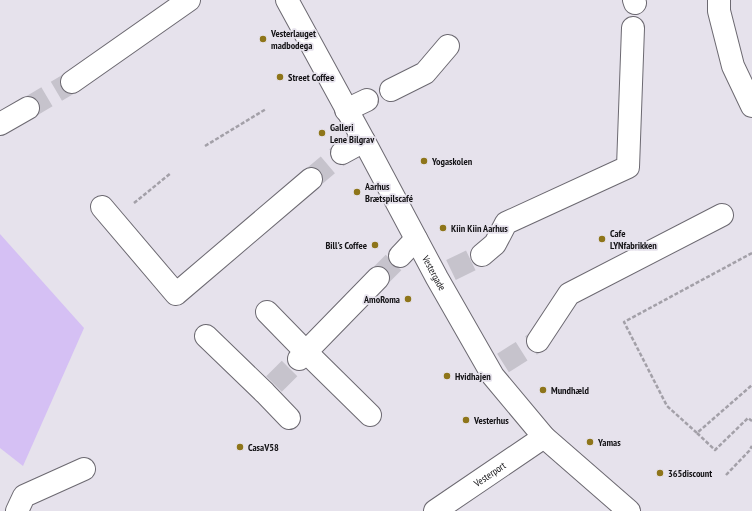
<svg xmlns="http://www.w3.org/2000/svg" width="752" height="511" font-family="'PT Sans Narrow',sans-serif">
	<style>
		.green { fill: #d5c0f4 }
		.lines { fill: none; stroke-linecap: round; stroke-linejoin: round }
		.minor-tunnel { stroke: #c6c3cc; stroke-width: 22; stroke-dasharray: 22 11; stroke-linecap: butt }
		.minor-casing { stroke: #6c6971; stroke-width: 24 }
		.path { stroke: #a3a0a8; stroke-width: 2.5; stroke-dasharray: 4 2; stroke-linecap: butt }
		.minor { stroke: #fff; stroke-width: 22 }
		.poi-dot { fill: #8e751a; stroke: #e6e2ec; stroke-width: 1.5 }
		.labels { text-anchor: middle; stroke-width: 3.5; stroke-linejoin: round; paint-order: stroke }
		.poi-label { font-size: 10px; font-weight: bold; fill: #131215; stroke: #e6e2ec; text-anchor: start }
		.street-label { font-size: 10px; fill: #131215; stroke: #e6e2ec }
	</style>
	<rect width="100%" height="100%" fill="#e6e2ec"/>
	<polygon class="green" points="0,234 84,328 23,466 0,448"/>
	<g class="lines">
		<g class="minor-tunnel">
			<polyline points="28,108 72,82"/>
			<polyline points="311,179 342,153"/>
			<polyline points="451,270 482,255"/>
			<polyline points="378,278 400,256"/>
			<polyline points="503,363 538,341"/>
			<polyline points="274,384 299,359"/>
		</g>
		<defs>
			<g id="minor">
				<path id="s1" d="M 287,0 L 364,141 L 437,278 L 493,376 L 544,437 L 629,511"/>
				<polyline points="634,0 635,3"/>
				<polyline points="719,0 719,11 733,66 752,106"/>
				<polyline points="72,82 189,0"/>
				<polyline points="391,90 425,73 448,46"/>
				<polyline points="346,110 367,100"/>
				<polyline points="0,124 28,108"/>
				<polyline points="342,153 364,141"/>
				<polyline points="102,207 176,294 311,179"/>
				<polyline points="482,255 495,244 506,223 628,167 633,28"/>
				<polyline points="400,256 416,239"/>
				<polyline points="267,312 306,352 370,415"/>
				<polyline points="206,336 265,393 289,418"/>
				<polyline points="538,341 569,294 722,215"/>
				<polyline points="299,359 378,278"/>
				<polyline points="17,511 24,496 84,469"/>
				<path id="s2" d="M 435,511 L 544,437"/>
			</g>
		</defs>
		<use href="#minor" class="minor-casing"/>
		<g class="path">
			<polyline points="205,146 266,109"/>
			<polyline points="134,203 171,173"/>
			<polyline points="752,253 624,322 667,406 697,433 752,385"/>
			<polyline points="697,433 715,450 748,418 752,421"/>
			<polyline points="726,475 749,451 752,446"/>
		</g>
		<use href="#minor" class="minor"/>
	</g>
	<g class="poi-dot">
		<circle cx="263" cy="39" r="4"/>
		<circle cx="280" cy="77" r="4"/>
		<circle cx="322" cy="133" r="4"/>
		<circle cx="424" cy="161" r="4"/>
		<circle cx="357" cy="192" r="4"/>
		<circle cx="443" cy="228" r="4"/>
		<circle cx="602" cy="239" r="4"/>
		<circle cx="375" cy="245" r="4"/>
		<circle cx="408" cy="299" r="4"/>
		<circle cx="447" cy="376" r="4"/>
		<circle cx="543" cy="390" r="4"/>
		<circle cx="466" cy="420" r="4"/>
		<circle cx="590" cy="442" r="4"/>
		<circle cx="240" cy="447" r="4"/>
		<circle cx="660" cy="473" r="4"/>
	</g>
	<g class="labels">
		<g class="poi-label">
			<text x="271" y="37">Vesterlauget<tspan x="271" dy="12">madbodega</tspan></text>
			<text x="288" y="81">Street Coffee</text>
			<text x="330" y="131">Galleri<tspan x="330" dy="12">Lene Bilgrav</tspan></text>
			<text x="432" y="165">Yogaskolen</text>
			<text x="365" y="190">Aarhus<tspan x="365" dy="12">Brætspilscafé</tspan></text>
			<text x="451" y="232">Kiin Kiin Aarhus</text>
			<text x="610" y="237">Cafe<tspan x="610" dy="12">LYNfabrikken</tspan></text>
			<text x="367" y="249" text-anchor="end">Bill's Coffee</text>
			<text x="400" y="303" text-anchor="end">AmoRoma</text>
			<text x="455" y="380">Hvidhajen</text>
			<text x="551" y="394">Mundhæld</text>
			<text x="474" y="424">Vesterhus</text>
			<text x="598" y="446">Yamas</text>
			<text x="248" y="451">CasaV58</text>
			<text x="668" y="477">365discount</text>
		</g>
		<g class="street-label">
			<text dy="4" stroke="none"><textPath href="#s1" startOffset="310">Vestergade</textPath></text>
			<text dy="4" stroke="none"><textPath href="#s2" startOffset="66">Vesterport</textPath></text>
		</g>
	</g>
</svg>
